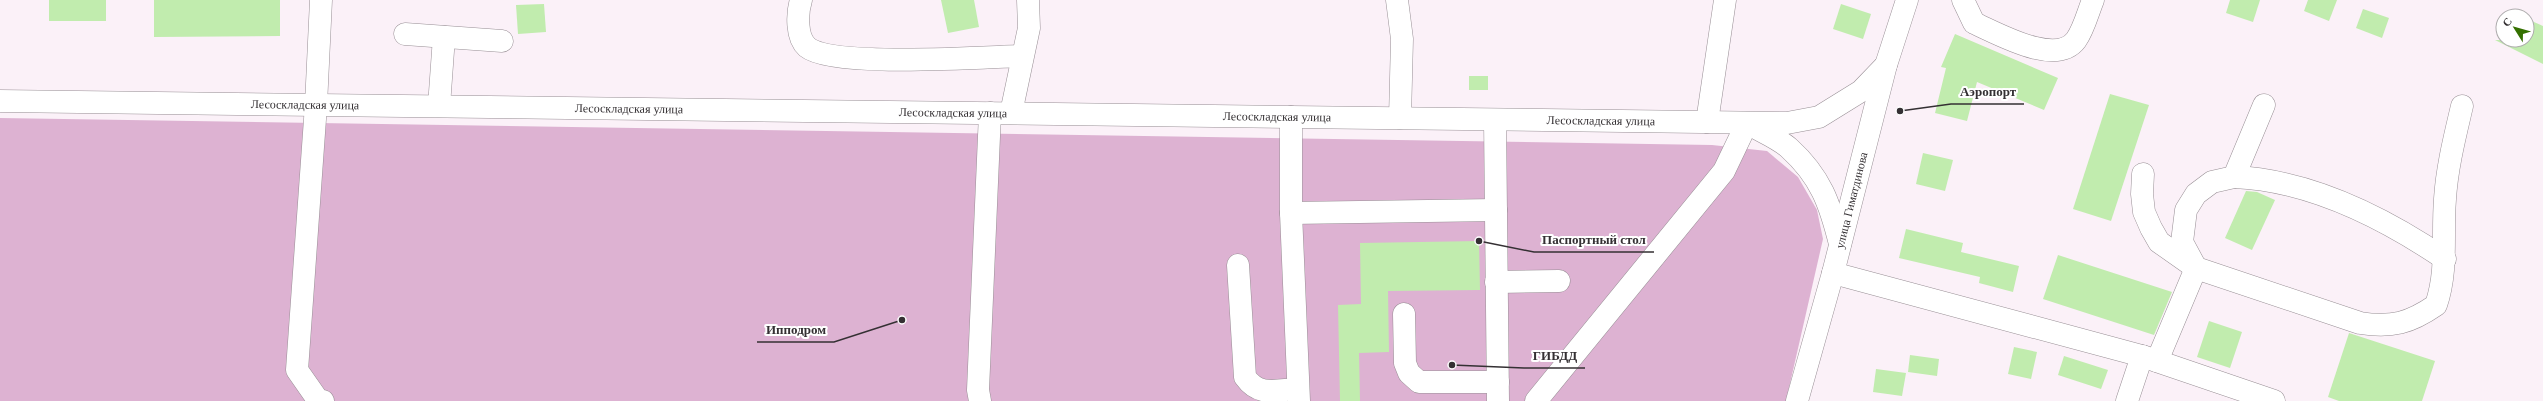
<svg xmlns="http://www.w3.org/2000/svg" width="2543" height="401" font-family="'Times New Roman',serif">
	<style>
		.green { fill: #ddb2d2 }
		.building { fill: #c1ecae }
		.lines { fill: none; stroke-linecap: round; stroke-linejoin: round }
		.minor-casing { stroke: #988f95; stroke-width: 23 }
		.minor { stroke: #fff; stroke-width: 22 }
		.labels { text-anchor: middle; stroke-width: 4; stroke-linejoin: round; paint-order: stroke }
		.street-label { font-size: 12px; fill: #343033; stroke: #fff }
		.leader { fill: none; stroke: #343033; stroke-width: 1.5 }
		.callout-dot { fill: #343033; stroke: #fff; stroke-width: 1.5 }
		.callout-label { font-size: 13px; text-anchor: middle; font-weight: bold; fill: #343033; stroke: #fff; stroke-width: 4; stroke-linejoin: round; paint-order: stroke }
	</style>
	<rect width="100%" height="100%" fill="#fbf1f8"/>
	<polygon class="green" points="0,118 1712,145 1767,151 1798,177 1817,210 1823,239 1786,401 0,401"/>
	<g class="building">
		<rect x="49" y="0" width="57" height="21"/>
		<polygon points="154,0 280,0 280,36 154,37"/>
		<polygon points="941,0 974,0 979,27 948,33"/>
		<polygon points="2230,0 2260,0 2253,22 2226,13"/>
		<polygon points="2308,0 2337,0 2329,21 2304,11"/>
		<polygon points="544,4 546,32 518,34 516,5"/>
		<polygon points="1841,4 1871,14 1863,39 1833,29"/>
		<polygon points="2363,9 2389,18 2382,38 2356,28"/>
		<polygon points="2527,19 2543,26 2543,64 2495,40 2527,40"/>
		<polygon points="1955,34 2058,78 2044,110 1977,82 1967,121 1935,113 1946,68 1941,67"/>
		<rect x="1469" y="76" width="19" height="14"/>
		<polygon points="2110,94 2149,105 2111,221 2073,209"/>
		<polygon points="1923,153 1953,160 1945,191 1916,184"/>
		<polygon points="2246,191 2257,192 2275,200 2252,250 2225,238"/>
		<polygon points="1906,229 1963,243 1961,252 2019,266 2013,292 1979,283 1980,277 1899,258"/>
		<polygon points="1479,241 1480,290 1388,291 1389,352 1359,353 1360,401 1340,401 1338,305 1361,304 1360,243"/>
		<polygon points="2058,255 2172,292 2154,335 2043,299"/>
		<polygon points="2209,321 2242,332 2230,368 2197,357"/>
		<polygon points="2349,333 2435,361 2422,401 2339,401 2328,397"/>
		<polygon points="2014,347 2037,352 2031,379 2008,374"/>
		<polygon points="1910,355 1939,359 1937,376 1908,372"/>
		<polygon points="2064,356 2108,370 2101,389 2058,375"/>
		<polygon points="1876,369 1906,373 1902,396 1873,392"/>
	</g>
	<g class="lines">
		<defs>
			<g id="minor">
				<polyline points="321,0 316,105 297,370 318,400 323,401"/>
				<path d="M 801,0 C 797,13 796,37 807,47 C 832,68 984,57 1022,56"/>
				<polyline points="1397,0 1402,39 1400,118"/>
				<path d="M 1963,0 L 1974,23 C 1997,33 2056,67 2076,40 C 2084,29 2088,12 2093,0"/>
				<polyline points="405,34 502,41"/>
				<path id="s1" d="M 0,101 L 1787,123 L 1819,117 L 1861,91 L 1886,65"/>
				<polyline points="439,106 444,37"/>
				<polyline points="1011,113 1029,28 1028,0"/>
				<polyline points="1291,117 1291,213 1299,401"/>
				<polyline points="1495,120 1498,401"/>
				<polyline points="1707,122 1725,0"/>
				<path d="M 2143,174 L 2142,194 L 2144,212 L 2151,228 L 2159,242 L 2196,268 L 2360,323 C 2392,328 2410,323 2436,305 C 2448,270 2442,235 2445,199 C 2447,167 2455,136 2462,106"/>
				<path d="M 2234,177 C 2309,180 2383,217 2445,259"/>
				<polyline points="1291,213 1496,210"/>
				<path d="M 1238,265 L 1245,377 C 1259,397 1276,390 1298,389"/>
				<polyline points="1833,273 2142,356 2274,401"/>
				<polyline points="1496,282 1559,281"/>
				<polyline points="1404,314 1405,363 1409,373 1419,382 1498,382"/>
				<polyline points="2157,361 2196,268 2182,242 2186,210 2196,194 2212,182 2234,177 2264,105"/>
				<polyline points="980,401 978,390 990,113"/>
				<path d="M 1536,401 L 1724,171 L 1747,123 C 1760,131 1778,138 1789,148 C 1821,177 1830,204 1840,244"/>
				<path id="s2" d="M 1797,401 L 1833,273 L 1886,65 L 1907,0"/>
				<polyline points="2127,401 2142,356"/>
			</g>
		</defs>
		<use href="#minor" class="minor-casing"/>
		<use href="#minor" class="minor"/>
	</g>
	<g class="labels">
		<g class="street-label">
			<text dy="4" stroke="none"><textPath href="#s1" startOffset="305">Лесоскладская улица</textPath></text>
			<text dy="4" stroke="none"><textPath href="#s1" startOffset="629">Лесоскладская улица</textPath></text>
			<text dy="4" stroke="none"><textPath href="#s1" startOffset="953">Лесоскладская улица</textPath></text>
			<text dy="4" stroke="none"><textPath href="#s1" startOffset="1277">Лесоскладская улица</textPath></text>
			<text dy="4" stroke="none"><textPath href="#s1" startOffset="1601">Лесоскладская улица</textPath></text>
			<text dy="4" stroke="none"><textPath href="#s2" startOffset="208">улица Гиматдинова</textPath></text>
		</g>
	</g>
	<path class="leader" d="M1900 111L1951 104H2024M1479 241L1534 252H1654M902 320L834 342H757M1452 365L1524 368H1585"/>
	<g class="callout-dot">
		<circle cx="1900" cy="111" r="4"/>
		<circle cx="1479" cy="241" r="4"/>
		<circle cx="902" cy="320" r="4"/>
		<circle cx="1452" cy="365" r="4"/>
	</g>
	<g class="callout-label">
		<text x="1988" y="96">Аэропорт</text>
		<text x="1594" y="244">Паспортный стол</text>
		<text x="796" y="334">Ипподром</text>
		<text x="1555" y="360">ГИБДД</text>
	</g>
	<g transform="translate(2515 28) rotate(307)"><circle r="19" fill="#ffffff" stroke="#aeacad"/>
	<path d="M0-3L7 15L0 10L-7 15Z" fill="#347000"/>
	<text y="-6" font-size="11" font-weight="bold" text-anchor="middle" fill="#343033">С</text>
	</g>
</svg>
